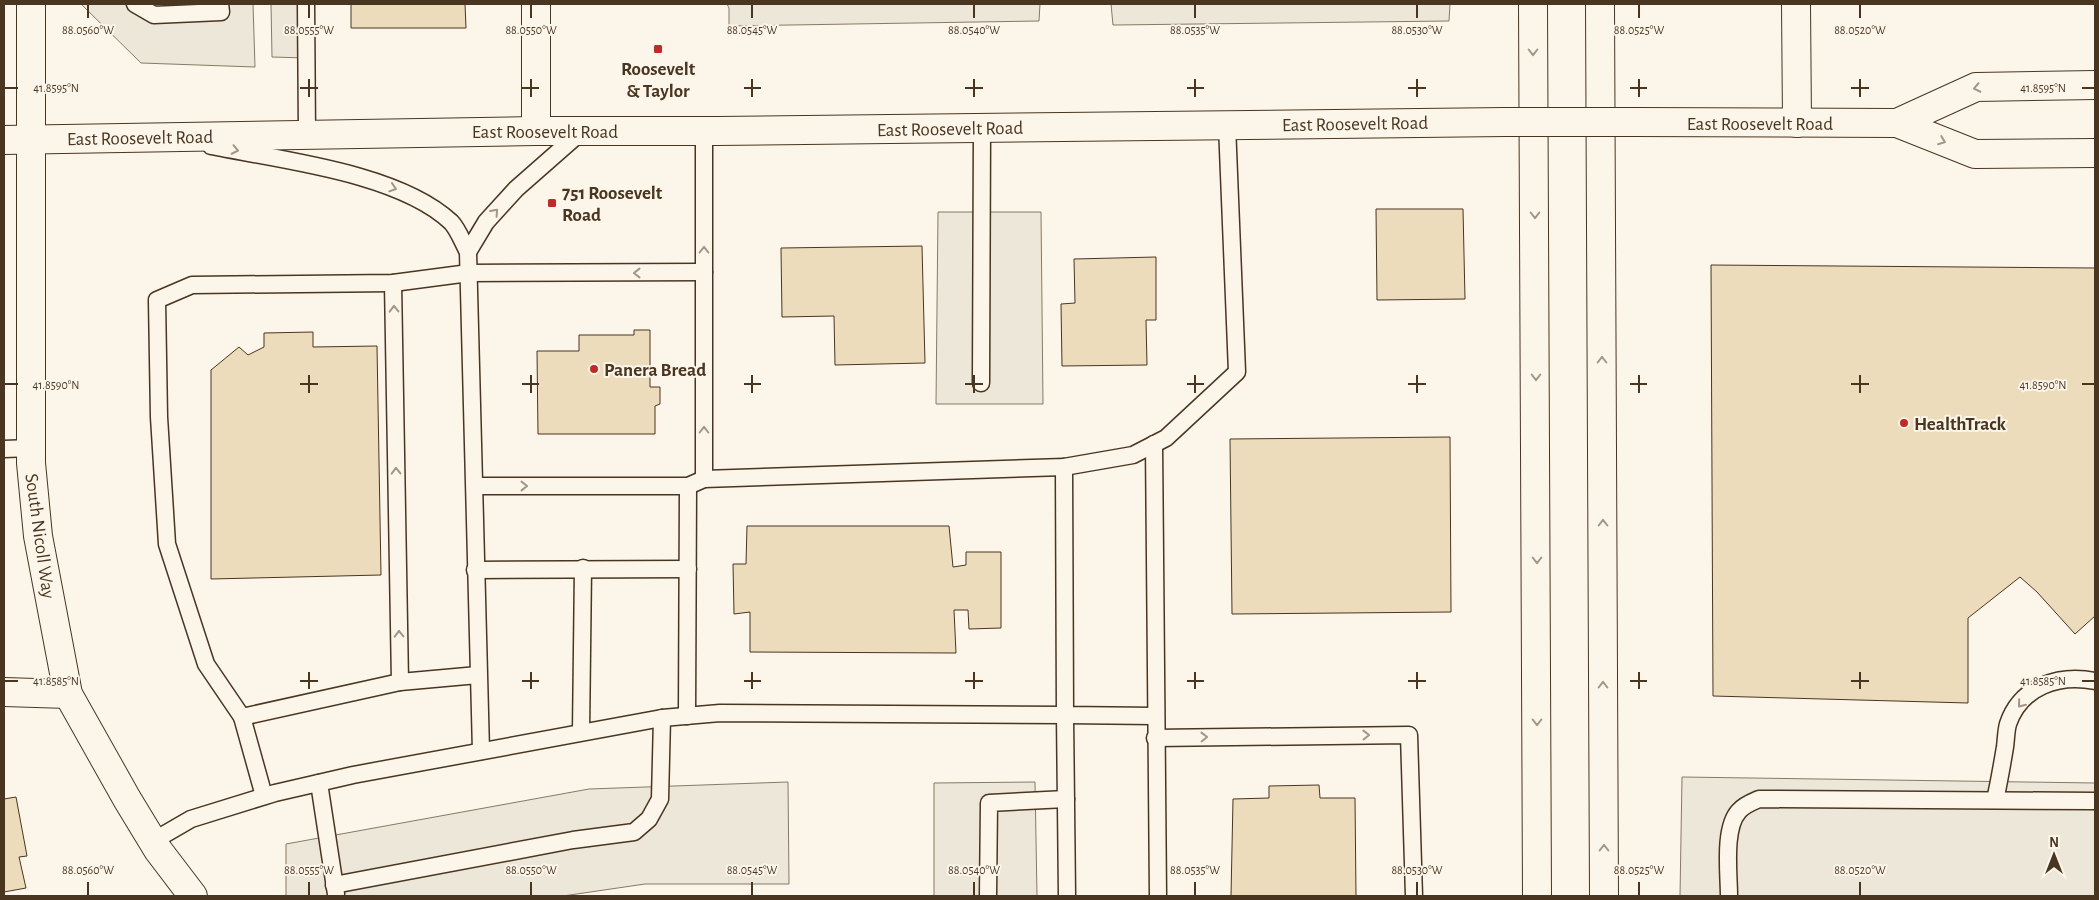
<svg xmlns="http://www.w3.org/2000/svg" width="2099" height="900" font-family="'Alegreya Sans',sans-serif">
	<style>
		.parking { fill: #ede7d9; stroke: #887966 }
		.building { fill: #ecdcbc; stroke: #4a3520 }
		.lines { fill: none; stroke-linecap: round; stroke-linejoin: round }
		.service-casing { stroke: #4a3520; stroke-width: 19 }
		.minor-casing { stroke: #4a3520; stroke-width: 30 }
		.tertiary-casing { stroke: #4a3520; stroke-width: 30 }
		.primary-casing { stroke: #4a3520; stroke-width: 30 }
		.service { stroke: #fbf6e9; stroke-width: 16 }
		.minor { stroke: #fbf6e9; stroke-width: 28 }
		.tertiary { stroke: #fbf6e9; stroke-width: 28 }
		.primary { stroke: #fbf6e9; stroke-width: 28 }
		.primary-bridge-casing { stroke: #4a3520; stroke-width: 30; stroke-linecap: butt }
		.primary-bridge { stroke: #fbf6e9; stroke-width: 28 }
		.oneway { stroke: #a29684 }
		.ticks { fill: none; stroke: #4a3520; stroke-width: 2 }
		.poi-dot { fill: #c62828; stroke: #fbf6e9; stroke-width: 2 }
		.labels { text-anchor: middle; stroke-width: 4; stroke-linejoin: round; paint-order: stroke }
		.poi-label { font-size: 19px; font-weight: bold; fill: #4a3520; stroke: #fbf6e9; text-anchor: start }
		.street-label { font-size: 19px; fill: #4a3520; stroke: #fbf6e9 }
		.ticks-label { font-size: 12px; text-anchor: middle; fill: #4a3520; stroke: #fbf6e9; stroke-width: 4; stroke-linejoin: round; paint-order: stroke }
	</style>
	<rect width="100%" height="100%" fill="#fbf6e9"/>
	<g class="parking">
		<polygon points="81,4 253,4 255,67 141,63"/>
		<polygon points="271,4 306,4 306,58 272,57"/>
		<polygon points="727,4 1040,4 1039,21 729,26 729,8"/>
		<polygon points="1111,4 1450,4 1449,21 1113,25"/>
		<polygon points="938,212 1041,212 1043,404 936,404"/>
		<polygon points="1682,777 2095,783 2095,896 1680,896"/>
		<polygon points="788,782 789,884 645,884 563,896 286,896 286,844 589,789"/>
		<polygon points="1035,782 1037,896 934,896 934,783"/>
	</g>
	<g class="building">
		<polygon points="351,4 465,4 466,28 351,28"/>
		<polygon points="1376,209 1463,209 1465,299 1377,300"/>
		<polygon points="922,246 925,363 835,365 834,316 782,317 781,248"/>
		<polygon points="1156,257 1156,320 1146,320 1147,365 1062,366 1061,304 1075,303 1074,259"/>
		<polygon points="1711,265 2095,268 2095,616 2075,634 2037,592 2020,577 1968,618 1968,703 1713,696"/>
		<polygon points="634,330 650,330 650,387 660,387 660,404 655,406 655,434 538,434 537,351 579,351 579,335 634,335"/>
		<polygon points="313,332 313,347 377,346 381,575 211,579 211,370 239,347 248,355 264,347 264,333"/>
		<polygon points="1450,437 1451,612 1232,614 1230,439"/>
		<polygon points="747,526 949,526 953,567 966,565 966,552 1001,552 1001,628 969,629 968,610 954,610 956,653 750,652 750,612 734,614 733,564 746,564"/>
		<polygon points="1319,785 1320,798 1355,798 1356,896 1231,896 1233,799 1269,798 1269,786"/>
		<polygon points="16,797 27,856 19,857 26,888 4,892 4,799"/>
	</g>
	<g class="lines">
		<defs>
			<g id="service">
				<polyline points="135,4 154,15 221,12 220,4"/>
				<polyline points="306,4 307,135"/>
				<path d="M 211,146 C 281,160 399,173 451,222 C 458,229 463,243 468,252 L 481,751"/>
				<polyline points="468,252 486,222 516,189 582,131"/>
				<polyline points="393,283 400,682"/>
				<polyline points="981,383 982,128"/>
				<polyline points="1154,444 1158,896"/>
				<polyline points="4,449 31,448"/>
				<polyline points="1064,467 1065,715 1155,716"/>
				<polyline points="704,479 704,131"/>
				<polyline points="475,486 688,486 704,479 1064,467 1133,455 1166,438 1237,372 1227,125"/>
				<polyline points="475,570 688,569"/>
				<polyline points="687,716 688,486"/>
				<polyline points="242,717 206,664 167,544 159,417 157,300 192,285 393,283 469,273 704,272"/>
				<polyline points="581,732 583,568"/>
				<polyline points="1155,738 1409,735 1414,896"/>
				<polyline points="319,783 336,894"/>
				<polyline points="264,796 242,717 400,682 478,675"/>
				<path d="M 1995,800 C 1999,783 2002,765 2005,747 C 2006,740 2006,731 2008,724 C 2021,686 2059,674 2095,681"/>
				<polyline points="153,841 191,819 275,793 353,775 662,718 720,713 1065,715 1067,896"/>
				<polyline points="334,885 573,840 634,832 649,819 660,799 662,718"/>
				<polyline points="988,896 989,803 1066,799"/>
				<path d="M 1729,896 C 1729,874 1723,828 1739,811 C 1744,805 1752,802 1759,799 L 2095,801"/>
			</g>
			<g id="minor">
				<polyline points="31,4 31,463 38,536 68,694 127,799 158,850 193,896"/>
				<polyline points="536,131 536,4"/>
				<polyline points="4,692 68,694"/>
			</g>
			<polyline id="tertiary" points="1796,4 1797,123"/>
			<g id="primary">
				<polyline points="1533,4 1537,896"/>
				<polyline points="1600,4 1604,896"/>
				<polyline points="1634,122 1897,123 1975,154 2095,153"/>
				<polyline points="1897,123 1976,87 2095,85"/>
				<polyline points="4,140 536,131 717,131 1505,122"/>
			</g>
		</defs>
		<use href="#service" class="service-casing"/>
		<use href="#minor" class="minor-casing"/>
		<use href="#tertiary" class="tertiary-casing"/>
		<use href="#primary" class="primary-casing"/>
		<use href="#service" class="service"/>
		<use href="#minor" class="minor"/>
		<use href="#tertiary" class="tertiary"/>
		<use href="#primary" class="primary"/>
		<defs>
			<polyline id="primary-bridge" points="1505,122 1634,122"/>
		</defs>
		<use href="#primary-bridge" class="primary-bridge-casing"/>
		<use href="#primary-bridge" class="primary-bridge"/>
	</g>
	<defs><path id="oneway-chevron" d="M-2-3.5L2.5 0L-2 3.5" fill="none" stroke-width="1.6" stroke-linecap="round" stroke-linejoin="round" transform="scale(1.25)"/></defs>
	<g class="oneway">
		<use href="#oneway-chevron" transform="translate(1533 52) rotate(90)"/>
		<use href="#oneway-chevron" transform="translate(1977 88) rotate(168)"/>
		<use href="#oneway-chevron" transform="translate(1942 141) rotate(21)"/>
		<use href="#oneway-chevron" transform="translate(235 150) rotate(12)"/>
		<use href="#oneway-chevron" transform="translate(393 188) rotate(18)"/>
		<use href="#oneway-chevron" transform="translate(495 212) rotate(-48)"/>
		<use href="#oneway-chevron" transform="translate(1535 215) rotate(90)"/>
		<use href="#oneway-chevron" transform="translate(704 250) rotate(-90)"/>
		<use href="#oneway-chevron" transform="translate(637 273) rotate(180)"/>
		<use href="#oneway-chevron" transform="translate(394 309) rotate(-91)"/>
		<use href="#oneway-chevron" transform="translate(1602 360) rotate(-90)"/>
		<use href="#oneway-chevron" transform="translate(1536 377) rotate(90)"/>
		<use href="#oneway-chevron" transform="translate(704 430) rotate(-90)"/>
		<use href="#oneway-chevron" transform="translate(396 471) rotate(-91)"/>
		<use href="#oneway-chevron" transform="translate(524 486)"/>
		<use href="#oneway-chevron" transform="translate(1603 523) rotate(-90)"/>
		<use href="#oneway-chevron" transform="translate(1537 560) rotate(90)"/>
		<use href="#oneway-chevron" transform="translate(399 634) rotate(-91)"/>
		<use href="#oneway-chevron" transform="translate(1603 685) rotate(-90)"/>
		<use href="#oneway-chevron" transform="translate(2021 704) rotate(129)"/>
		<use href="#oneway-chevron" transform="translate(1537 722) rotate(90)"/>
		<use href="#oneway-chevron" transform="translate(1366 735) rotate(-1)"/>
		<use href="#oneway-chevron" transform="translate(1204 737) rotate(-1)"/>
		<use href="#oneway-chevron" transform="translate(1604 848) rotate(-90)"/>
	</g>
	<path class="ticks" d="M 88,5 L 88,18M 309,5 L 309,18M 531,5 L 531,18M 752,5 L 752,18M 974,5 L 974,18M 1195,5 L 1195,18M 1417,5 L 1417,18M 1639,5 L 1639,18M 1860,5 L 1860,18M 309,79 L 309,97M 531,79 L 531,97M 752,79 L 752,97M 974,79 L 974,97M 1195,79 L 1195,97M 1417,79 L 1417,97M 1639,79 L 1639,97M 1860,79 L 1860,97M 5,88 L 18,88M 300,88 L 318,88M 522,88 L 539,88M 744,88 L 761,88M 965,88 L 983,88M 1187,88 L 1204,88M 1408,88 L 1426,88M 1630,88 L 1647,88M 1851,88 L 1869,88M 2082,88 L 2094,88M 309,375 L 309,393M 531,375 L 531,393M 752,375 L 752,393M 974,375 L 974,393M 1195,375 L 1195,393M 1417,375 L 1417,393M 1639,375 L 1639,393M 1860,375 L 1860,393M 5,384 L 18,384M 300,384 L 318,384M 522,384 L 539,384M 744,384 L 761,384M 965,384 L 983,384M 1187,384 L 1204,384M 1408,384 L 1426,384M 1630,384 L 1647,384M 1851,384 L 1869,384M 2082,384 L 2094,384M 309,672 L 309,689M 531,672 L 531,689M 752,672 L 752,689M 974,672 L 974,689M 1195,672 L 1195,689M 1417,672 L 1417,689M 1639,672 L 1639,689M 1860,672 L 1860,689M 5,681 L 18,681M 300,681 L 318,681M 522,681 L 539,681M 744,681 L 761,681M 965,681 L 983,681M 1187,681 L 1204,681M 1408,681 L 1426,681M 1630,681 L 1647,681M 1851,681 L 1869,681M 2082,681 L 2094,681M 88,882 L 88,895M 309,882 L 309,895M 531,882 L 531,895M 752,882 L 752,895M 974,882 L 974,895M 1195,882 L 1195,895M 1417,882 L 1417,895M 1639,882 L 1639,895M 1860,882 L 1860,895"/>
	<g class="poi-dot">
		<rect x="653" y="44" width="10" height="10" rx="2.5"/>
		<rect x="547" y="198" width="10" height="10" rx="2.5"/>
		<circle cx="594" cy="369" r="5"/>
		<circle cx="1904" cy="423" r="5"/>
	</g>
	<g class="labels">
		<g class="poi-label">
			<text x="658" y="75" text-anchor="middle">Roosevelt<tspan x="658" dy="22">&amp; Taylor</tspan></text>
			<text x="562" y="199">751 Roosevelt<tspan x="562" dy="22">Road</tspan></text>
			<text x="604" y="376">Panera Bread</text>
			<text x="1914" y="430">HealthTrack</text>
		</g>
		<g class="street-label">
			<text transform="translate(1355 123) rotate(-1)" y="7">East Roosevelt Road</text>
			<text x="1760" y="130">East Roosevelt Road</text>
			<text transform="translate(950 128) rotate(-1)" y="7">East Roosevelt Road</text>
			<text x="545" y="138">East Roosevelt Road</text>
			<text transform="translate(140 137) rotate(-1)" y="7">East Roosevelt Road</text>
			<text transform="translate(41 536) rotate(82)" y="7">South Nicoll Way</text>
		</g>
	</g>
	<g class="ticks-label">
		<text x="88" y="34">88.0560°W</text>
		<text x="309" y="34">88.0555°W</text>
		<text x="531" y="34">88.0550°W</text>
		<text x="752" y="34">88.0545°W</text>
		<text x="974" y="34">88.0540°W</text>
		<text x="1195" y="34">88.0535°W</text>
		<text x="1417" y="34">88.0530°W</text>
		<text x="1639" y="34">88.0525°W</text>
		<text x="1860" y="34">88.0520°W</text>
		<text x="56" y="92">41.8595°N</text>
		<text x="2043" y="92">41.8595°N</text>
		<text x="56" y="389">41.8590°N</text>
		<text x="2043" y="389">41.8590°N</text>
		<text x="56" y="685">41.8585°N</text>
		<text x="2043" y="685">41.8585°N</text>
		<text x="88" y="874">88.0560°W</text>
		<text x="309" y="874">88.0555°W</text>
		<text x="531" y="874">88.0550°W</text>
		<text x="752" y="874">88.0545°W</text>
		<text x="974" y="874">88.0540°W</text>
		<text x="1195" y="874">88.0535°W</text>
		<text x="1417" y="874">88.0530°W</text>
		<text x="1639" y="874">88.0525°W</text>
		<text x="1860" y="874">88.0520°W</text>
	</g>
	<rect width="2099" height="900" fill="none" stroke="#4a3520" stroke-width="10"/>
	<g transform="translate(2054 855)" stroke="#fbf6e9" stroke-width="4" paint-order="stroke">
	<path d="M0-4L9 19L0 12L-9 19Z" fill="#4a3520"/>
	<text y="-8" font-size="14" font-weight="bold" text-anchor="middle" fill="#4a3520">N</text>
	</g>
</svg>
